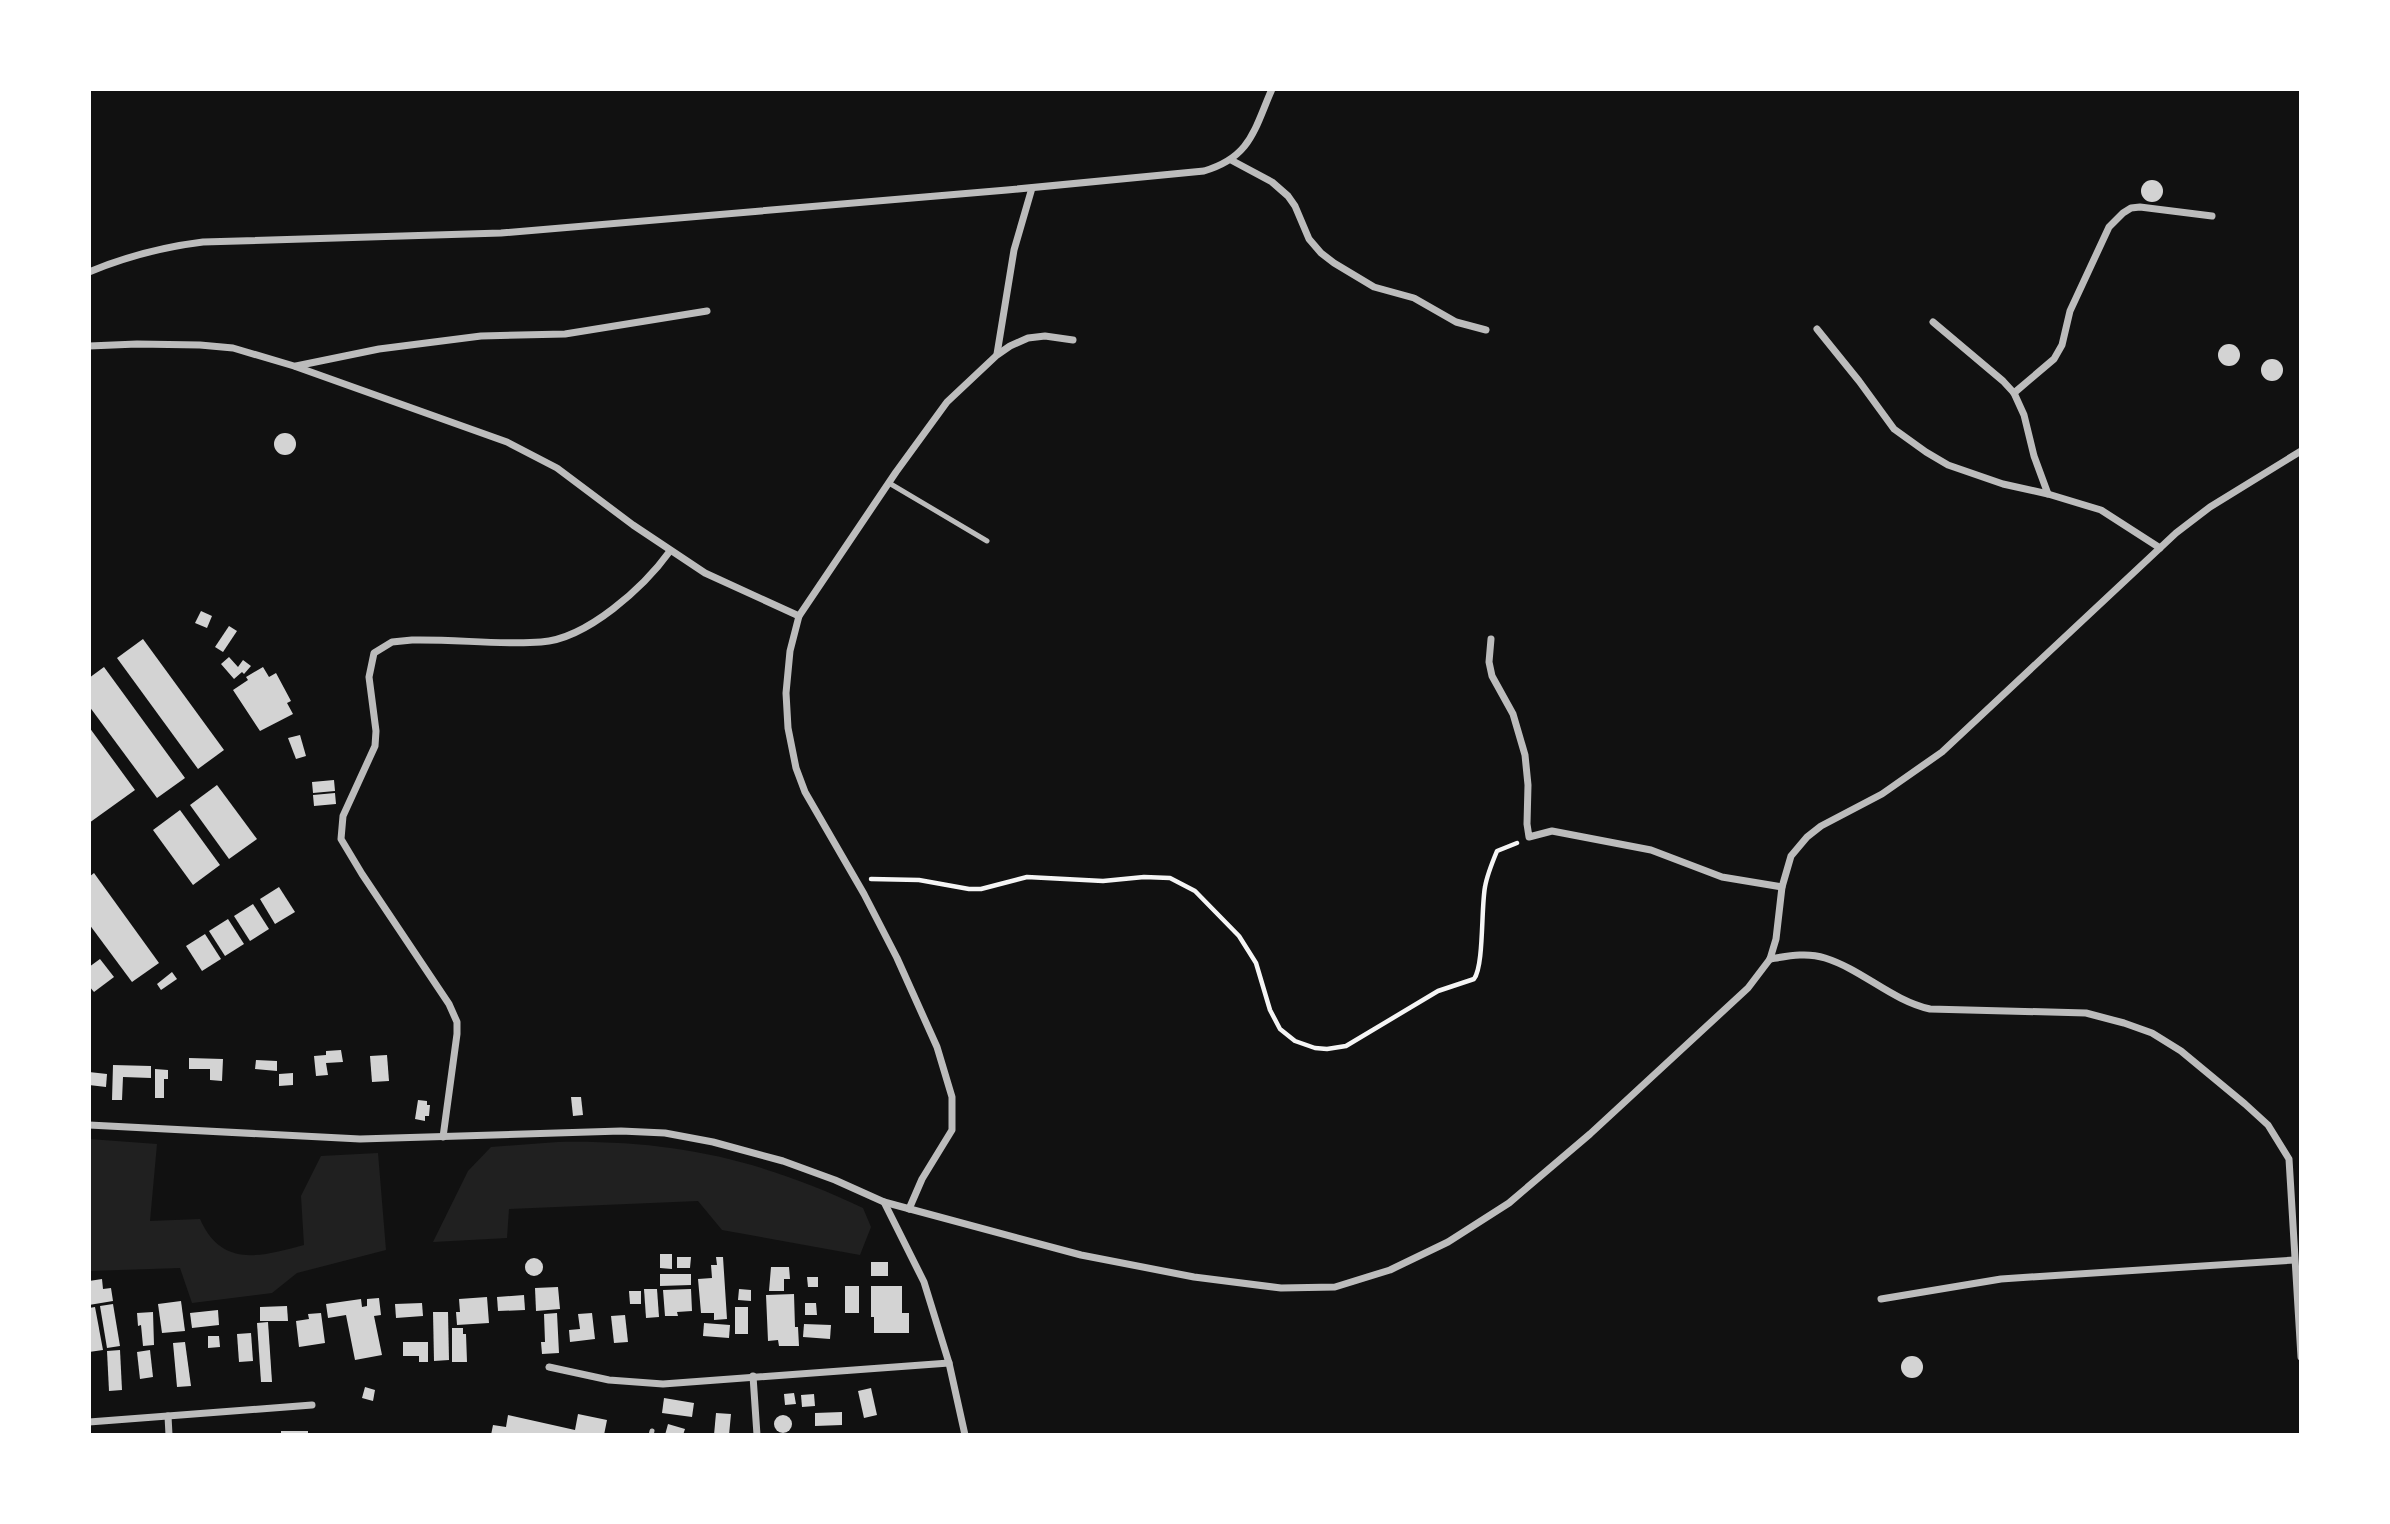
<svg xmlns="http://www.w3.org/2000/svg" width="2390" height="1524" font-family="'Source Sans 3',sans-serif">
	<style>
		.green { fill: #202020 }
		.building { fill: #d3d3d3 }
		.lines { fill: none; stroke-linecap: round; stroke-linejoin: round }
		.path { stroke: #f5f5f5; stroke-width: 4.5 }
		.service { stroke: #bcbcbc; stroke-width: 5 }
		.minor { stroke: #bcbcbc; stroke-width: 7 }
	</style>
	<rect width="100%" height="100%" fill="#111"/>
	<g class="green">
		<path d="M 89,1139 L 157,1144 L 150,1221 L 200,1219 C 222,1269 262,1256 304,1245 L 301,1196 L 321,1156 L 378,1153 L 386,1250 L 297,1273 L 272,1293 L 192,1303 L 180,1268 L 89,1271 Z"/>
		<path d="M 558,1142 C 672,1140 760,1159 863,1208 L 871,1227 L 860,1255 L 722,1230 L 698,1201 L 509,1209 L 507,1238 L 433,1242 L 468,1171 L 491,1147 Z"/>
	</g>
	<g class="building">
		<circle cx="2152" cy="191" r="11"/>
		<circle cx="2229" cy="355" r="11"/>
		<circle cx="2272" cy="370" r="11"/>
		<circle cx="285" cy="444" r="11"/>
		<polygon points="201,611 212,616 207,628 195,623"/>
		<polygon points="229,626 237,631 223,652 215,647"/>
		<polygon points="143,639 224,750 198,769 117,658"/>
		<polygon points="229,657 238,667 243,660 251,666 244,674 242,672 234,679 221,664"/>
		<polygon points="104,667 185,778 157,798 89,706 89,678"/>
		<polygon points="263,667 269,677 276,673 291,701 287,703 293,714 260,731 233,690 248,680 246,677"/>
		<polygon points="89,727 135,790 89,823"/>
		<polygon points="300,735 306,756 296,759 288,738"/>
		<polygon points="334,780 335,791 313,793 312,782"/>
		<polygon points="217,785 257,839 229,859 190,805"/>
		<polygon points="335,793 336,804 314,806 313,795"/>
		<polygon points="180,810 220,865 193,885 153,830"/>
		<polygon points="94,873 159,963 132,982 89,924 89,877"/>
		<polygon points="279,887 295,912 275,924 260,899"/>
		<polygon points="253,904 269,929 250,941 234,916"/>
		<polygon points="228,919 244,944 225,956 209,931"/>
		<polygon points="205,934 221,959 202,971 186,946"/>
		<polygon points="100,959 114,977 94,992 89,986 89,967"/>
		<polygon points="172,972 177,979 161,990 157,984"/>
		<polygon points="341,1050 343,1062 326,1063 328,1075 316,1076 314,1056 326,1055 326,1051"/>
		<polygon points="387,1055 389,1081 372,1082 370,1056"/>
		<polygon points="189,1058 223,1059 222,1081 210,1080 210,1069 189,1069"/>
		<polygon points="256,1060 277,1061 277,1071 255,1069"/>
		<polygon points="113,1065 151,1066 151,1078 123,1077 122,1100 112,1100"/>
		<polygon points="155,1069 168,1070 168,1079 164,1079 164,1098 155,1098"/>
		<polygon points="89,1072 107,1074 106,1087 89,1085"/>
		<polygon points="293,1073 293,1085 279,1086 279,1074"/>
		<polygon points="571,1097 581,1097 583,1115 573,1116"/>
		<polygon points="418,1100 427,1101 427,1105 430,1105 429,1116 425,1116 425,1121 415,1119"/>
		<polygon points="660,1254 672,1254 672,1269 660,1268"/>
		<polygon points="677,1257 691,1257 690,1268 677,1268"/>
		<polygon points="716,1257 723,1257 727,1319 714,1320 714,1313 701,1313 698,1279 712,1278 711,1265 717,1265"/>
		<circle cx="534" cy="1267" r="9"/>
		<rect x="871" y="1262" width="17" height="14"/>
		<polygon points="771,1267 789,1267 790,1279 784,1279 784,1291 769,1291"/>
		<polygon points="660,1274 691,1274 691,1285 660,1286"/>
		<polygon points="807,1277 818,1277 818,1287 808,1287"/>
		<polygon points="102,1279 103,1289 111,1288 113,1301 89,1305 89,1281"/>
		<rect x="845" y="1286" width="14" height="27"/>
		<polygon points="871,1286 902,1286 902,1313 909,1313 909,1333 874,1333 874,1317 871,1317"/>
		<polygon points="558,1287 560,1309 536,1311 535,1288"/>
		<polygon points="644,1289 657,1289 659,1317 646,1318"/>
		<polygon points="691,1289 692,1311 677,1312 678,1316 665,1316 663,1290"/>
		<polygon points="739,1289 751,1290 751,1301 738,1300"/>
		<polygon points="629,1291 641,1291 641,1304 630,1304"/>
		<polygon points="794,1294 795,1327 798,1327 799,1346 779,1346 778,1340 768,1341 766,1295"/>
		<polygon points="524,1295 525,1310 498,1311 497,1297"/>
		<polygon points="487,1297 489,1323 457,1325 456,1312 460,1312 459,1299"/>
		<polygon points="379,1298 381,1315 374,1316 382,1355 355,1360 346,1315 328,1318 326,1304 361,1299 362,1307 367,1306 367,1299"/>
		<polygon points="181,1301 185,1331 162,1333 158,1304"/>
		<polygon points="422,1303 423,1316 396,1318 395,1304"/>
		<polygon points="805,1303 816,1303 817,1315 805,1315"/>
		<polygon points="113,1304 120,1346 107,1348 100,1306"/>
		<polygon points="287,1306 288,1321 260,1321 260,1307"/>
		<polygon points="95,1307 103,1350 89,1352 89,1308"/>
		<rect x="735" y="1307" width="13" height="27"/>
		<polygon points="218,1310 219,1325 192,1328 190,1313"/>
		<polygon points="153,1312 154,1345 143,1346 141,1325 138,1326 137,1313"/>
		<polygon points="433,1312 448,1312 449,1360 434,1361"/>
		<polygon points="321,1313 325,1343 299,1347 296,1321 309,1319 308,1314"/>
		<polygon points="557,1313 559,1353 542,1354 541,1342 545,1342 544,1314"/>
		<polygon points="592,1313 595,1339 570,1342 569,1330 580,1329 578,1314"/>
		<polygon points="625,1315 628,1342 614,1343 611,1316"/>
		<polygon points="268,1322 272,1382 261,1382 257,1323"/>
		<polygon points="704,1323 730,1325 729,1338 703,1336"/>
		<polygon points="804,1324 831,1325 830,1339 803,1337"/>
		<polygon points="452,1328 463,1328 463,1334 466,1334 467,1362 452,1362"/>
		<polygon points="251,1333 253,1361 239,1362 237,1334"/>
		<polygon points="208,1336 219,1336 220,1347 208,1348"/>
		<polygon points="185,1342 191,1386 177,1387 173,1343"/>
		<polygon points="403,1342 428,1342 428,1362 419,1362 419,1356 403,1356"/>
		<polygon points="120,1350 122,1390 109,1391 107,1351"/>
		<polygon points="150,1350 153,1377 140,1379 137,1352"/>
		<circle cx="1912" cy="1367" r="11"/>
		<polygon points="365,1387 375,1390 373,1401 362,1398"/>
		<polygon points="871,1388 877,1415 864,1418 858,1391"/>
		<polygon points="794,1393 796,1404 785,1405 784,1394"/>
		<polygon points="814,1394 815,1406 802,1407 801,1395"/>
		<polygon points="664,1398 694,1403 692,1417 662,1413"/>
		<polygon points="842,1412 842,1425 815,1426 815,1413"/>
		<polygon points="716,1413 731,1414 729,1435 714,1435"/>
		<polygon points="578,1414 607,1420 604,1435 491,1435 493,1425 506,1427 508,1415 575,1430"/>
		<circle cx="783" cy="1424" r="9"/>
		<polygon points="668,1424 685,1429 683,1435 665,1435"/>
		<rect x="281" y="1431" width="27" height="4"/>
	</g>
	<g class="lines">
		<path class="path" d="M 871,879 L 919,880 L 969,889 L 981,889 L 1027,877 L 1103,881 L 1144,877 L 1170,878 L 1195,891 L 1239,936 L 1256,963 L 1270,1010 L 1280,1029 L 1295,1041 L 1315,1048 L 1327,1049 L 1346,1046 L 1438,991 L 1474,979 C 1484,966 1481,908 1485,887 C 1487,875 1492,863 1497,851 L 1517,843"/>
		<g class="service">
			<polyline points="889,483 987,541"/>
			<polyline points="651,1435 652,1431"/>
		</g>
		<g class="minor">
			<polyline points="1231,160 1272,182 1288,196 1295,206 1309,239 1321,253 1334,263 1374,287 1414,298 1456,322 1486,330"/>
			<path d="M 89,272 C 127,256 163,247 203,242 L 501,233 L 1007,190 L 1204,171 C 1251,157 1254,130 1272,89"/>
			<polyline points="1933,322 2003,381 2014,393 2024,415 2034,456 2048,494"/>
			<polyline points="1817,329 1859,381 1894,429 1926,452 1948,465 2003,484 2048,494 2101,510 2160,548"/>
			<polyline points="89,346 137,344 200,345 233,348 294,366 507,442 557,468 633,525 705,573 799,616"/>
			<polyline points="997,354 1014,250 1032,188"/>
			<polyline points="296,366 379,349 481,336 565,334 707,311"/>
			<polyline points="2014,393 2054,359 2062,345 2070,311 2109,227 2123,213 2131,208 2140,207 2212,216"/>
			<polyline points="1491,639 1489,662 1492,676 1513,714 1525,755 1528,785 1527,824 1529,837 1552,831 1651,850 1722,877 1782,887"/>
			<path d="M 1770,959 C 1788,956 1807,952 1825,958 C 1863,970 1891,1000 1930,1009 L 2086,1013 L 2124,1023 L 2152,1033 L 2181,1051 L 2245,1104 L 2268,1125 L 2289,1159 L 2301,1357"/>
			<polyline points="89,1125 360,1139 621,1131 665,1133 713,1142 783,1161 835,1180 884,1202 924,1282 949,1363 965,1435"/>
			<path d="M 443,1137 L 457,1034 L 457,1022 L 449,1004 L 362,874 L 341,839 L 343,816 L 375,746 L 376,731 L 369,677 L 374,653 L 392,642 L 412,640 C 455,639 499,645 541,642 C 587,639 644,587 670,551"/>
			<polyline points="884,1202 1081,1255 1194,1277 1281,1288 1335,1287 1390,1270 1448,1242 1509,1203 1590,1134 1748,988 1770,959 1776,939 1782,887 1791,856 1807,837 1821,826 1882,794 1942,752 2176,533 2210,507 2301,451"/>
			<polyline points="909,1209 922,1179 952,1130 952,1097 937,1047 897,958 864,894 805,792 796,768 788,728 786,693 790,651 799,616 896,472 947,402 997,355 1010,346 1028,338 1045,336 1073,340"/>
			<polyline points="1881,1299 2001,1279 2294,1260"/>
			<polyline points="549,1367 609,1380 663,1384 949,1363"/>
			<polyline points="753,1376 757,1435"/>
			<polyline points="168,1416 169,1435"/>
			<polyline points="89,1422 312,1405"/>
		</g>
	</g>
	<rect width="2390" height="1524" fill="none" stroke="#ffffff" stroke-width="182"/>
</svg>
